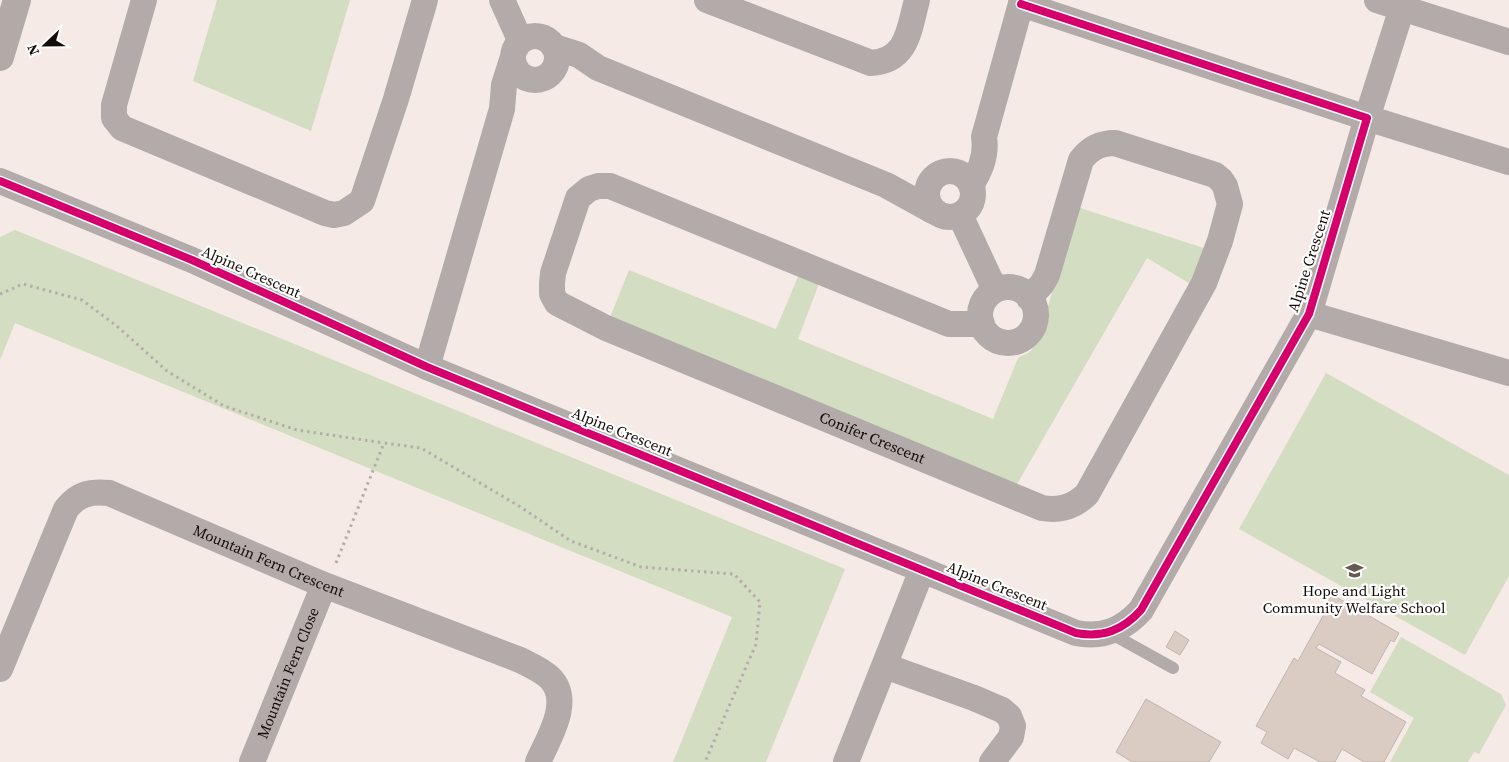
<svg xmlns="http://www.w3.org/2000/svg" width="1509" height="762" font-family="'Source Serif 4',serif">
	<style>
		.green { fill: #d3ddc1 }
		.building { fill: #dacbc3; stroke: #c0b6b1 }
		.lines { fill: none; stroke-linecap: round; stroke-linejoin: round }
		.path { stroke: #b4aeaa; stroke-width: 3; stroke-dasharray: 2.5 4; stroke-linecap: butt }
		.service { stroke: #b2aba9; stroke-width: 12 }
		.minor { stroke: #b2aba9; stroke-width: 26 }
		.secondary { stroke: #b2aaa7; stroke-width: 28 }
		.cycleway-casing { stroke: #fff; stroke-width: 11 }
		.cycleway { stroke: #d6006c; stroke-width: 8 }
		.labels { text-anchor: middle; stroke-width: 4.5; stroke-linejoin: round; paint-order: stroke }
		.street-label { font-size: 15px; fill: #150b07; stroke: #fff }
		.poi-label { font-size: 15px; fill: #150b07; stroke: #fff }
	</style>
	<rect width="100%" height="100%" fill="#f5eae5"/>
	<g class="green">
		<polygon points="217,0 350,0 311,131 193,81"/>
		<polygon points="1077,207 1207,249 1194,286 1147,258 1016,486 609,320 629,270 776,329 800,272 820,281 798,339 993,419 1018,358 1030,352 1038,341"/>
		<polygon points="15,230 845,569 766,762 673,762 732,617 15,323 0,360 0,237"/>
		<polygon points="1326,373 1509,475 1509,576 1465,655 1239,529"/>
		<polygon points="1401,637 1501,694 1506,705 1479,754 1474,752 1468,762 1390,762 1414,718 1370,692"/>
	</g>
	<g class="building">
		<polygon points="1331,594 1399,633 1394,642 1391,640 1372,674 1319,644 1316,648 1341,662 1335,673 1365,690 1361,696 1406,722 1384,762 1364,762 1342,749 1335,762 1320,762 1294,748 1288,759 1261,743 1267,732 1256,726 1294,658 1298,661 1329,605 1326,604"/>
		<polygon points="1175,631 1189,640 1180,655 1166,647"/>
		<polygon points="1146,699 1221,742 1209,762 1132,762 1116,752"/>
	</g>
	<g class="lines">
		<g class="path">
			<polyline points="0,294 23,284 82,300 118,327 167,371 224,406 297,430 384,443"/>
			<polyline points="336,563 384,443 421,448 519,506 571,541 641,567 734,574 760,602 756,644 705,762"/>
		</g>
		<polyline class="service" points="1110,633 1173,668"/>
		<g class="minor">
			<polyline points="144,0 114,105 114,118 122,128 325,213 334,215 344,213 362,201 396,99 425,0"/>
			<polyline points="502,0 520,40"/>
			<path d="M 707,0 L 871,63 C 908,61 909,29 917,0"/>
			<polyline points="1377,0 1509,42"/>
			<polyline points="1402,8 1367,118 1509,162"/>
			<circle cx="535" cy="58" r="22"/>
			<polyline points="554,47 579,55 598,68 886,185 933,211"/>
			<circle cx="950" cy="194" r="23"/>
			<path d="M 0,181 L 192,260 L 427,367 L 1076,633 C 1103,638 1123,630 1141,610 L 1309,314 L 1367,118 L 1021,4"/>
			<path d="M 971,185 C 981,170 987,155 984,137 L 1022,0"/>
			<polyline points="960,215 995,290"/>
			<circle cx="1008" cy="315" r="28"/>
			<polyline points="1309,314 1509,373"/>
			<path id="s1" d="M 982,324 L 949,324 L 610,186 L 598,186 L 589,189 L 578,198 L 553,273 L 552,283 L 552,294 L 557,303 L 606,328 L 1042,508 C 1060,511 1074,507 1087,494 L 1204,283 L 1220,241 L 1230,204 L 1225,186 L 1221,180 L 1215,175 L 1115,143 C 1100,143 1090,148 1081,160 L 1047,275 L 1042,284 L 1029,298"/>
			<polyline points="427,367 502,109 504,85 512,60"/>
			<polyline points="885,666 974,698 1002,710 1009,716 1013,726 1011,737 992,762"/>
			<path id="s2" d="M 0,669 L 66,509 C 78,494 90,491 109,493 L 324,585 L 520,660 C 530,665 542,670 550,678 C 573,701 548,739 538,762"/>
			<path id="s3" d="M 252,762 L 324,585"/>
			<polyline points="846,762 922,570"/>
		</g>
		<polyline class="secondary" points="0,57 17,0"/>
		<defs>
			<path id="cycleway" d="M 0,181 L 192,260 L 427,367 L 1076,633 C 1103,638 1123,630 1141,610 L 1309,314 L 1367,118 L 1021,4"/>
		</defs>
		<use href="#cycleway" class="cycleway-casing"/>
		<use href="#cycleway" class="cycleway"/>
	</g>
	<defs>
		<symbol id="school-bare" viewBox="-9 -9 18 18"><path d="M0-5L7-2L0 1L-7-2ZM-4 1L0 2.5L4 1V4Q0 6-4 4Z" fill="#635955" stroke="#fff" stroke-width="2.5" paint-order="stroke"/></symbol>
	</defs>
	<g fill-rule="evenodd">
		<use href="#school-bare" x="1342" y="558" width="25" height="25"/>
	</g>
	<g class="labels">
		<g class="street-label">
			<text transform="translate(1309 261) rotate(-72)" y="5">Alpine Crescent</text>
			<text transform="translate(251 272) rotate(24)" y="5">Alpine Crescent</text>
			<text transform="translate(622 432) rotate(22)" y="5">Alpine Crescent</text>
			<text dy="5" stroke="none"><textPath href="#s1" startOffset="888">Conifer Crescent</textPath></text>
			<text dy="5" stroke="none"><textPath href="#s2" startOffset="395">Mountain Fern Crescent</textPath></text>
			<text transform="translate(997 586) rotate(22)" y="5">Alpine Crescent</text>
			<text dy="5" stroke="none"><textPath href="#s3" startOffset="96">Mountain Fern Close</textPath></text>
		</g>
		<g class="poi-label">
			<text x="1354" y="596">Hope and Light<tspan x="1354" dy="17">Community Welfare School</tspan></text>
		</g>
	</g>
	<g transform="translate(45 45) rotate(248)" stroke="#ffffff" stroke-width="4" paint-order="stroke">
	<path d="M0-4L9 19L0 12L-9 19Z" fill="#150b07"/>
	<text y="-8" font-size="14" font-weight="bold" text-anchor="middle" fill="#150b07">N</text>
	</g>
</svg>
